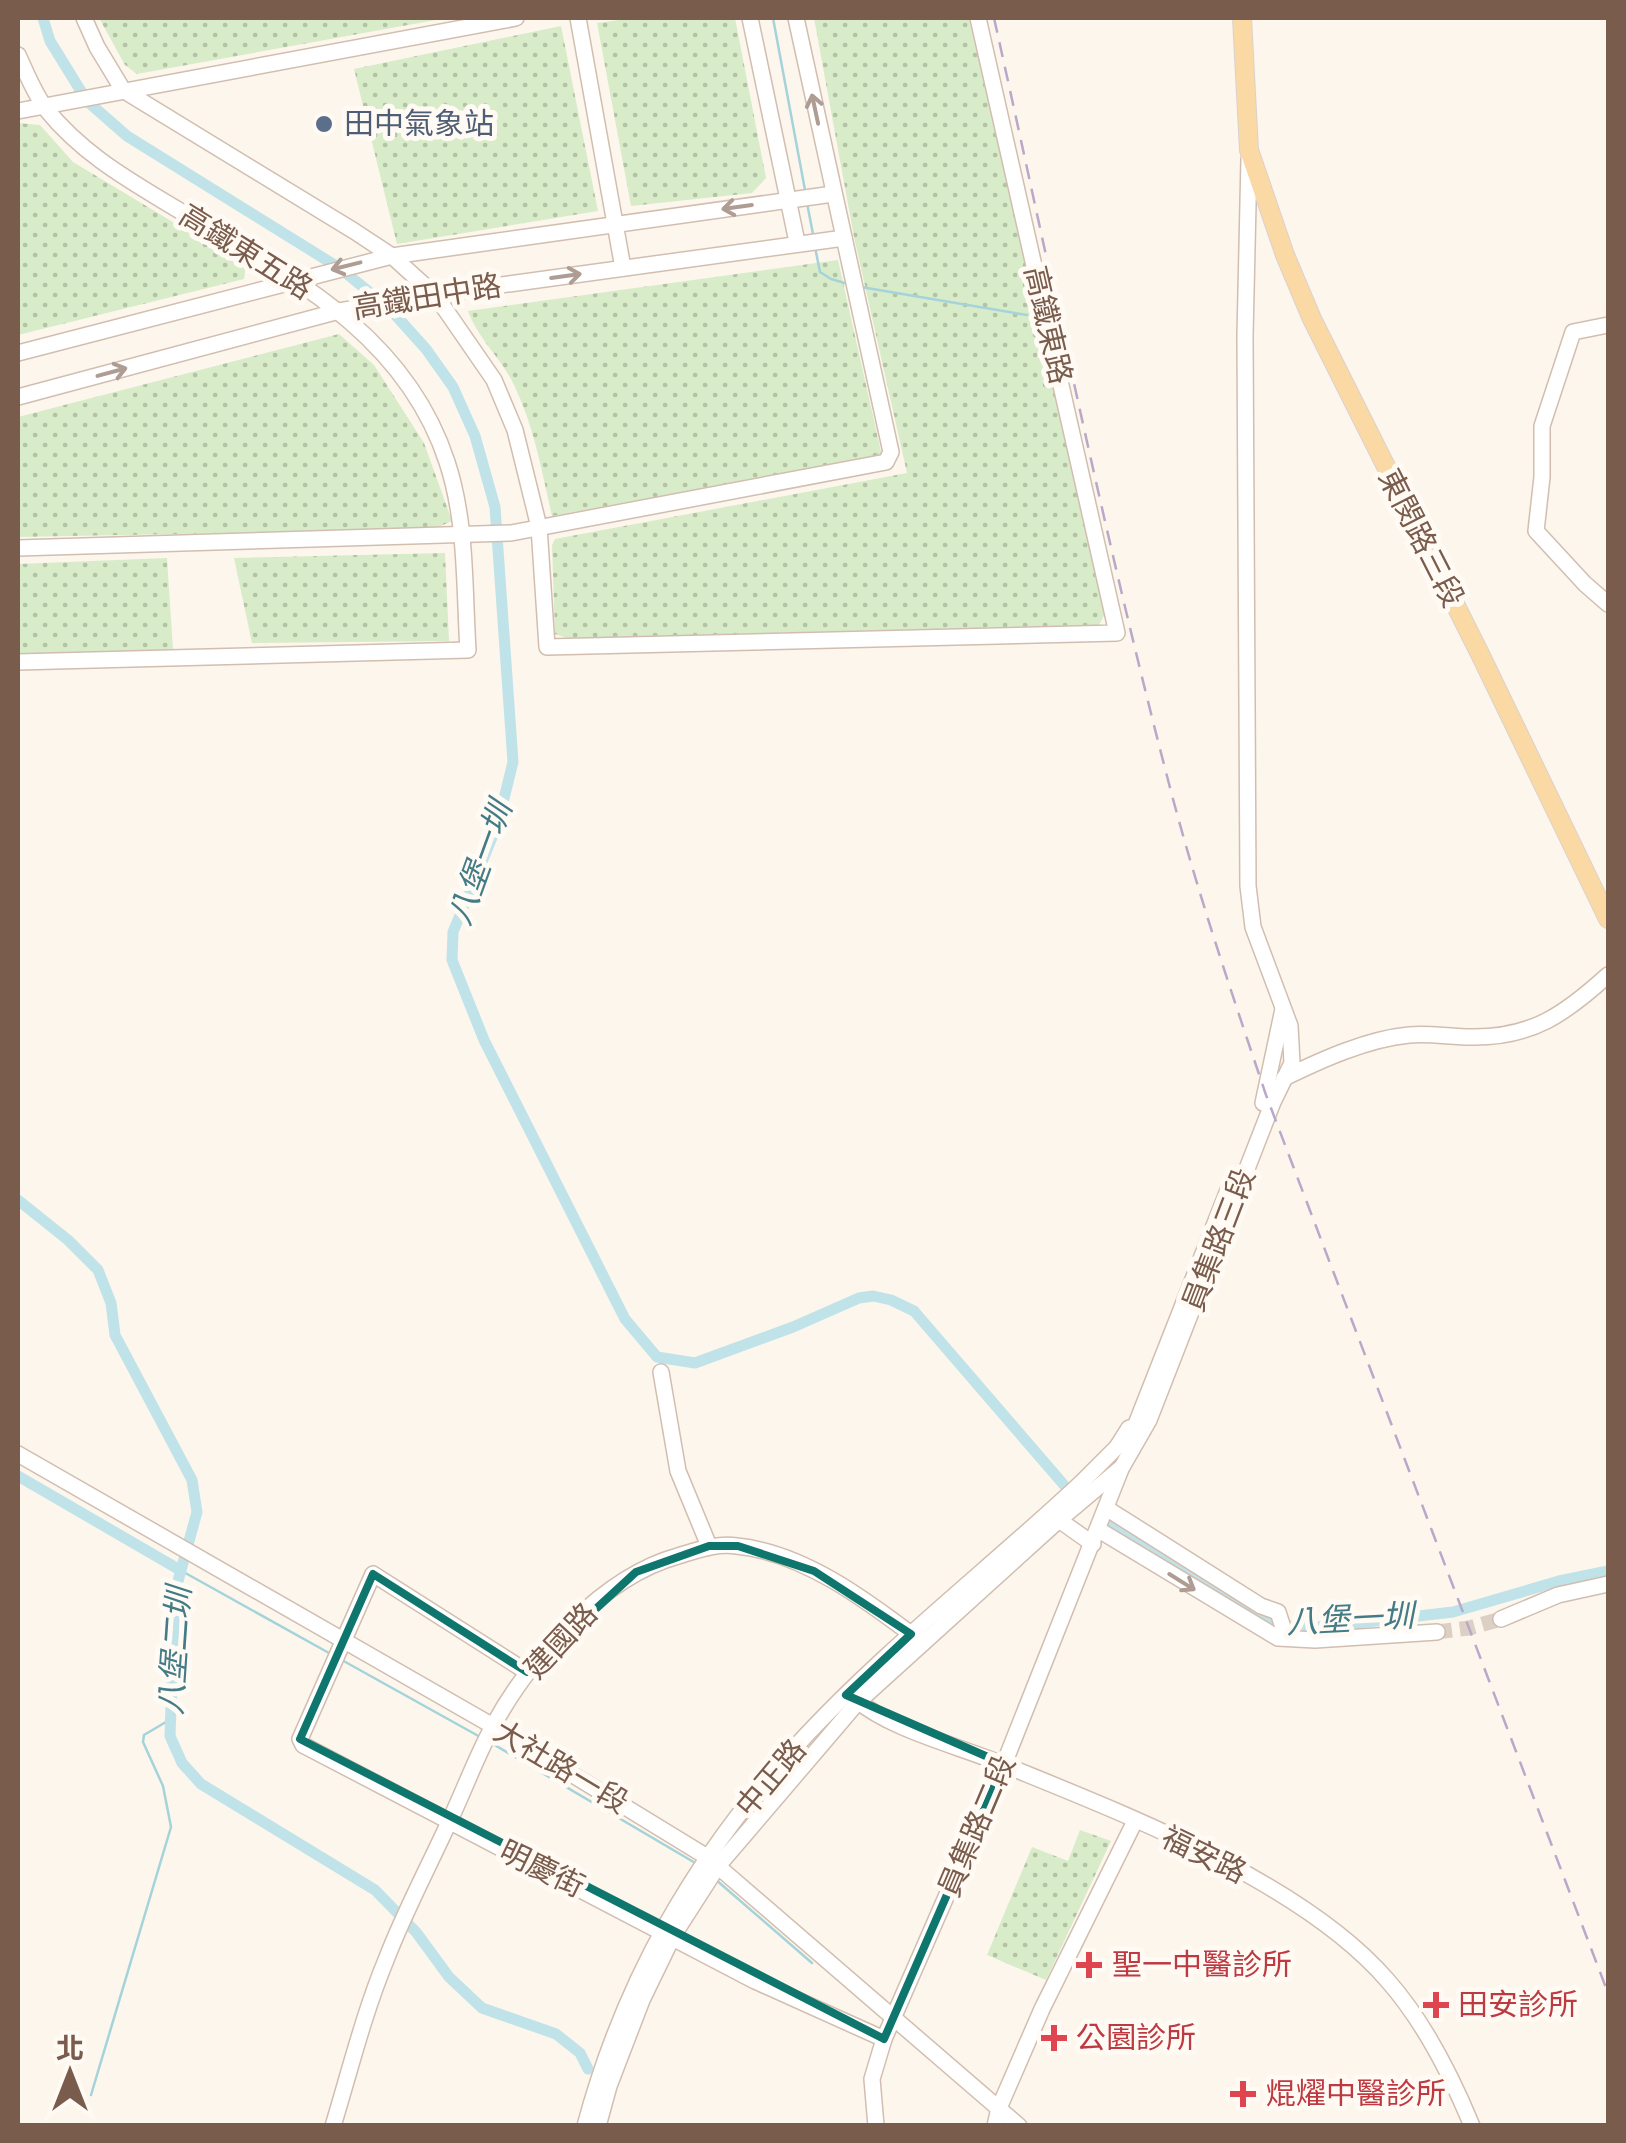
<svg xmlns="http://www.w3.org/2000/svg" width="1626" height="2143" font-family="Cabin,'Noto Sans TC',sans-serif">
	<style>
		.grass { fill: url(#grass-dots) }
		.lines { fill: none; stroke-linecap: round; stroke-linejoin: round }
		.stream { stroke: #a5d3da; stroke-width: 2.5 }
		.canal { stroke: #bfe3e8; stroke-width: 11 }
		.minor-tunnel { stroke: #dcd0c4; stroke-width: 15; stroke-dasharray: 15 8; stroke-linecap: butt }
		.minor-casing { stroke: #d1beb0; stroke-width: 18 }
		.major-casing { stroke: #dad1cd; stroke-width: 20 }
		.minor { stroke: #fff; stroke-width: 15 }
		.major { stroke: #fbd9a5; stroke-width: 18 }
		.rail { stroke: #b9a8c9; stroke-width: 2.5; stroke-dasharray: 15 10; stroke-linecap: butt }
		.oneway { stroke: #af9d94 }
		.marked { fill: none; stroke: #0f766e; stroke-width: 8; stroke-linejoin: round }
		.service-dot { fill: #5c6f8a; stroke: #fffaf3; stroke-width: 4 }
		.health-dot { fill: #e0444e; stroke: #fffaf3; stroke-width: 4 }
		.labels { text-anchor: middle; stroke-width: 10; stroke-linejoin: round; paint-order: stroke }
		.service-label { font-size: 30px; fill: #4e5e75; stroke: #fffaf3; text-anchor: start }
		.street-label { font-size: 30px; fill: #7a5c4d; stroke: #fffaf3 }
		.health-label { font-size: 30px; fill: #be3a42; stroke: #fffaf3; text-anchor: start }
		.water-label { font-size: 32px; font-style: italic; fill: #437c86; stroke: #fffaf3 }
	</style>
	<defs>
		<pattern id="grass-dots" width="8" height="8" patternUnits="userSpaceOnUse" patternTransform="scale(2.5)"><rect width="8" height="8" fill="#d8ecc9"/><path d="M2 2h.1M6 6h.1" fill="none" stroke="#b4c2a5" stroke-width="1.8" stroke-linecap="round"/></pattern>
	</defs>
	<rect width="100%" height="100%" fill="#fdf6ec"/>
	<g class="grass">
		<polygon points="99,18 447,18 137,74 125,65"/>
		<polygon points="633,18 735,18 766,178 752,193 631,206 597,23"/>
		<polygon points="814,18 969,18 1106,612 1099,625 567,638 555,634 552,545 555,539 907,473 854,237"/>
		<polygon points="561,26 598,211 397,244 354,69"/>
		<polygon points="18,123 40,125 73,162 246,266 244,279 18,335"/>
		<path d="M 838,260 L 882,456 L 552,516 C 542,472 534,426 514,385 C 502,359 478,339 468,311 Z"/>
		<polygon points="339,334 374,365 424,443 452,521 434,529 18,537 18,417"/>
		<polygon points="445,553 449,641 252,643 234,558"/>
		<polygon points="167,558 173,650 18,654 18,564"/>
		<polygon points="1080,1830 1111,1841 1046,1980 987,1955 1032,1847 1068,1861"/>
	</g>
	<g class="lines">
		<g class="stream">
			<polyline points="773,18 805,190"/>
			<polyline points="807,203 813,234"/>
			<polyline points="815,247 820,272 831,279 848,284"/>
			<polyline points="861,287 1027,315"/>
			<polyline points="180,1570 329,1653"/>
			<polyline points="340,1659 482,1738"/>
			<polyline points="493,1744 697,1864"/>
			<polyline points="715,1879 812,1963"/>
			<polyline points="91,2095 171,1827 163,1786 143,1742 144,1735 171,1719"/>
		</g>
		<g class="canal">
			<polyline points="43,18 50,41 87,101 127,136 341,269 390,309 426,349 453,387 475,436 495,507 513,762 498,823 453,932 452,960 484,1040 625,1319 657,1357 695,1363 793,1327 859,1298 873,1296 891,1300 914,1311 1064,1485"/>
			<polyline points="18,1200 68,1240 98,1270 111,1303 115,1335 192,1480 197,1512 175,1592 170,1736 182,1763 201,1784 375,1890 416,1932 449,1977 482,2008 556,2034 580,2053 588,2069"/>
			<polyline points="18,1476 180,1570"/>
			<polyline points="1113,1524 1274,1626 1323,1627 1453,1612 1559,1581 1608,1571"/>
		</g>
		<polyline class="minor-tunnel" points="1437,1632 1469,1628 1501,1619"/>
		<defs>
			<g id="minor">
				<polyline points="84,18 97,47 123,90 354,231 392,256 436,296 494,380 515,430 539,527 547,647 1117,633 978,18"/>
				<polyline points="578,18 623,268"/>
				<polyline points="750,18 797,242"/>
				<path d="M 18,55 C 26,72 34,93 46,109 C 79,150 120,175 165,202 C 278,270 403,327 447,462 C 467,522 464,588 468,650 L 18,662"/>
				<polyline points="18,111 516,18"/>
				<polyline points="1608,325 1573,332 1542,426 1542,477 1536,531 1585,584 1608,604"/>
				<polyline points="18,353 392,256 833,194"/>
				<polyline points="18,397 339,311 472,289 844,238"/>
				<polyline points="18,548 511,533 886,462 891,452 796,18"/>
				<path d="M 1284,1078 C 1321,1060 1367,1039 1409,1035 C 1429,1033 1451,1037 1471,1037 C 1532,1038 1565,1014 1608,975"/>
				<polyline points="1263,1103 1283,1009"/>
				<polyline points="661,1372 678,1471 709,1546"/>
				<polyline points="1129,1442 1234,1175"/>
				<polyline points="18,1454 493,1726 707,1857 1019,2126"/>
				<polyline points="1106,1508 1261,1606 1278,1612 1286,1637"/>
				<polyline points="1059,1520 1093,1544"/>
				<polyline points="1099,1530 1278,1638 1315,1640 1437,1632"/>
				<polyline points="1501,1619 1558,1595 1608,1584"/>
				<polyline points="527,1672 373,1574 300,1739 303,1745 755,1981 884,2039"/>
				<path d="M 855,1699 C 893,1731 960,1746 1007,1766 C 1127,1815 1304,1883 1388,1981 C 1425,2023 1451,2075 1472,2126"/>
				<path d="M 333,2126 C 350,2070 364,2013 386,1960 C 404,1913 428,1868 449,1822 C 464,1791 476,1757 493,1726 C 530,1658 602,1577 678,1556 C 698,1550 716,1543 737,1546 C 806,1553 870,1603 923,1643"/>
				<path d="M 585,2126 C 624,1980 695,1857 797,1745 C 884,1650 987,1571 1081,1483 L 1117,1447 L 1129,1428"/>
				<polyline points="598,2126 609,2086 642,2000 673,1936 718,1866 858,1702 1059,1520 1122,1467 1149,1420 1273,1102 1292,1063 1290,1026 1253,927 1248,886 1245,336 1249,159"/>
				<polyline points="876,2126 872,2079 884,2039 1004,1764 1121,1469"/>
				<polyline points="995,2126 999,2108 1042,2009 1135,1821"/>
			</g>
			<polyline id="major" points="1242,18 1249,150 1285,255 1312,319 1480,654 1608,919"/>
		</defs>
		<use href="#minor" class="minor-casing"/>
		<use href="#major" class="major-casing"/>
		<use href="#minor" class="minor"/>
		<use href="#major" class="major"/>
		<path class="rail" d="M 994,18 C 1052,278 1105,541 1173,799 C 1200,900 1233,997 1266,1095 L 1608,1993"/>
	</g>
	<defs><path id="oneway-shaft" d="M-6 0H5M1.5-3L5.5 0L1.5 3" fill="none" stroke-width="1.6" stroke-linecap="round" stroke-linejoin="round" transform="scale(2.5)"/></defs>
	<g class="oneway">
		<use href="#oneway-shaft" transform="translate(815 109) rotate(-102)"/>
		<use href="#oneway-shaft" transform="translate(737 207) rotate(172)"/>
		<use href="#oneway-shaft" transform="translate(346 266) rotate(166)"/>
		<use href="#oneway-shaft" transform="translate(566 276) rotate(-8)"/>
		<use href="#oneway-shaft" transform="translate(112 372) rotate(-15)"/>
		<use href="#oneway-shaft" transform="translate(1182 1582) rotate(32)"/>
	</g>
	<path class="marked" d="M 709,1546 L 738,1546 L 814,1571 L 911,1634 L 846,1695 L 1004,1764 L 884,2039 L 300,1739 L 373,1574 L 527,1672 L 636,1572 Z"/>
	<circle class="service-dot" cx="324" cy="124" r="10"/>
	<g class="health-dot">
		<path d="M1084 1950h10v10h10v10h-10v10h-10v-10h-10v-10h10z"/>
		<path d="M1431 1990h10v10h10v10h-10v10h-10v-10h-10v-10h10z"/>
		<path d="M1049 2023h10v10h10v10h-10v10h-10v-10h-10v-10h10z"/>
		<path d="M1238 2079h10v10h10v10h-10v10h-10v-10h-10v-10h10z"/>
	</g>
	<g class="labels">
		<g class="service-label">
			<text x="344" y="134">田中氣象站</text>
		</g>
		<g class="street-label">
			<text transform="translate(246 252) rotate(32)" y="10">高鐵東五路</text>
			<text transform="translate(427 297) rotate(-9)" y="10">高鐵田中路</text>
			<text transform="translate(1048 325) rotate(77)" y="10">高鐵東路</text>
			<text transform="translate(1421 538) rotate(63)" y="10">東閔路三段</text>
			<text transform="translate(1219 1240) rotate(-69)" y="10">員集路三段</text>
			<text transform="translate(561 1641) rotate(-47)" y="10">建國路</text>
			<text transform="translate(561 1767) rotate(31)" y="10">大社路一段</text>
			<text transform="translate(771 1778) rotate(-50)" y="10">中正路</text>
			<text transform="translate(977 1826) rotate(-67)" y="10">員集路二段</text>
			<text transform="translate(1204 1855) rotate(26)" y="10">福安路</text>
			<text transform="translate(542 1869) rotate(26)" y="10">明慶街</text>
		</g>
		<g class="health-label">
			<text x="1112" y="1975">聖一中醫診所</text>
			<text x="1458" y="2015">田安診所</text>
			<text x="1076" y="2048">公園診所</text>
			<text x="1266" y="2104">焜燿中醫診所</text>
		</g>
		<g class="water-label">
			<text transform="translate(480 863) rotate(-70)" y="11">八堡一圳</text>
			<text transform="translate(1350 1619) rotate(-3)" y="11">八堡一圳</text>
			<text transform="translate(175 1651) rotate(-86)" y="11">八堡二圳</text>
		</g>
	</g>
	<rect width="1626" height="2143" fill="none" stroke="#7a5c4d" stroke-width="40"/>
	<g transform="translate(70 2073)" stroke="#fffaf3" stroke-width="8" paint-order="stroke">
	<path d="M0-8L18 38L0 25L-18 38Z" fill="#7a5c4d"/>
	<text y="-15" font-size="28" font-weight="bold" text-anchor="middle" fill="#7a5c4d">北</text>
	</g>
</svg>
